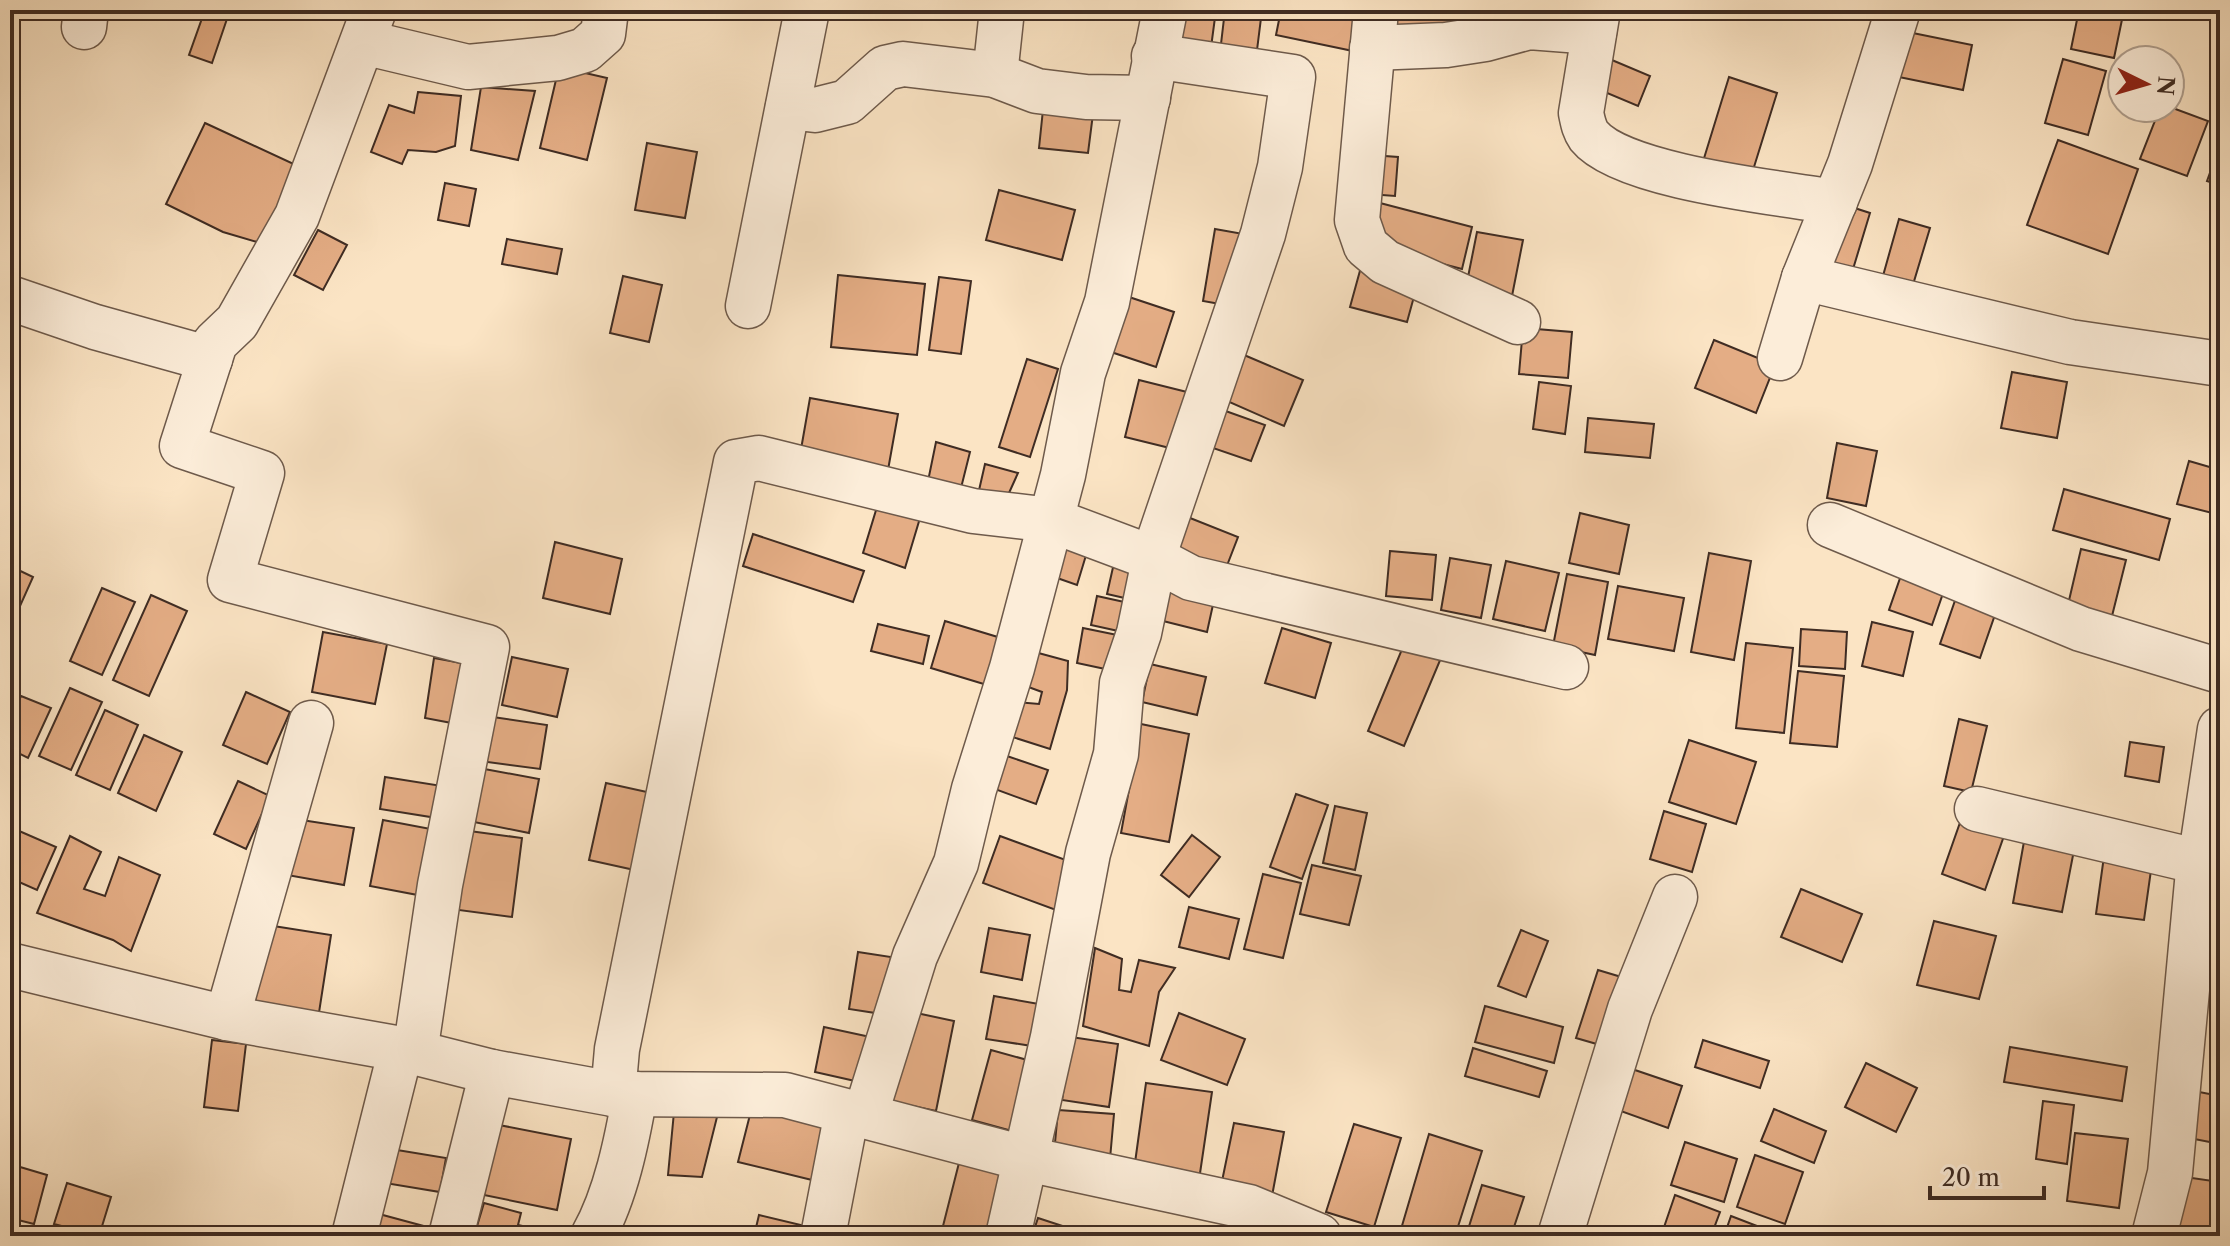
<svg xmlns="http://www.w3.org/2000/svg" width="2230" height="1246" font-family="'Libre Caslon Text',serif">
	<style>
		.building { fill: #e4ad85; stroke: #3f2c23; stroke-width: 2 }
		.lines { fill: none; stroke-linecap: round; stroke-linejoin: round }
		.minor-casing { stroke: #6e5a4b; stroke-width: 47 }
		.minor { stroke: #fcedd9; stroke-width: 44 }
	</style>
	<rect width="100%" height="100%" fill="#fbe4c4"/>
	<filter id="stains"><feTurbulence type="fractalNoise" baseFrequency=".0025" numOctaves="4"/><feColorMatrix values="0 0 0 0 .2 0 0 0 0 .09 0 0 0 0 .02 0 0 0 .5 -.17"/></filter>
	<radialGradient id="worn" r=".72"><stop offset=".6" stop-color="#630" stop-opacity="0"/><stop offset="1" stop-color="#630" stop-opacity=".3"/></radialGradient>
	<g class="building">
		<polygon points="205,10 230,10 212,63 189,55"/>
		<polygon points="1174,10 1216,10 1210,55 1168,49"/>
		<polygon points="1225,10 1262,10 1255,66 1219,61"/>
		<polygon points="1281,10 1361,10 1353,51 1276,35"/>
		<polygon points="1387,10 1452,10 1449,33 1385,23"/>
		<polygon points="2079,10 2124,10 2114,58 2071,49"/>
		<polygon points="1898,30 1972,45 1963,90 1889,75"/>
		<polygon points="1600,55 1650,76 1638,106 1588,85"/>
		<polygon points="2063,59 2106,71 2088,135 2045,123"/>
		<polygon points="559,67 607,78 587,160 540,148"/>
		<polygon points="1729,77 1777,93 1749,183 1701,168"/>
		<polygon points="481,87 535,91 518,160 471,150"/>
		<polygon points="418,92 461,96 455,146 436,152 408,150 402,164 371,152 389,105 414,113"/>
		<polygon points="1044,100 1094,106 1088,153 1039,148"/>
		<polygon points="2170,107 2208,121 2187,176 2140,159 2160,108"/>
		<polygon points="205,123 298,166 267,245 223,232 166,204"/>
		<polygon points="2058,140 2138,169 2108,254 2027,225"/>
		<polygon points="647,143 697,152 685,218 635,210"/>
		<polygon points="2220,145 2220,185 2207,181"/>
		<polygon points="1371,155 1398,157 1395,196 1369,194"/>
		<polygon points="445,183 476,189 469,226 438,220"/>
		<polygon points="999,190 1075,210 1062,260 986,240"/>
		<polygon points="1380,203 1472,227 1462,269 1370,245"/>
		<polygon points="1839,203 1870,213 1850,279 1819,270"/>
		<polygon points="1899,219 1930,228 1909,298 1879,290"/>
		<polygon points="1215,229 1249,235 1237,307 1203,301"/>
		<polygon points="318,230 347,245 323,290 294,275"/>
		<polygon points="1477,232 1523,240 1512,296 1466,287"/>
		<polygon points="507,239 562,249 557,274 502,264"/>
		<polygon points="1361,267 1418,282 1407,322 1350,307"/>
		<polygon points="838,275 925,284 917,355 831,347"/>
		<polygon points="623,276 662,285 649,342 610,333"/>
		<polygon points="939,277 971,281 961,354 929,350"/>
		<polygon points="1120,294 1174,312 1156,367 1102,349"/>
		<polygon points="1523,328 1572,332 1568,378 1519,374"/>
		<polygon points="1714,340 1775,365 1756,413 1695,388"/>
		<polygon points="1237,352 1303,380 1284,426 1218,397"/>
		<polygon points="1027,359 1058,369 1030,457 999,447"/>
		<polygon points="2012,372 2067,382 2057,438 2001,428"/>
		<polygon points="1139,380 1199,395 1186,452 1125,437"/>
		<polygon points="1539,382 1571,386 1565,434 1533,429"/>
		<polygon points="810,398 898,414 888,470 800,455"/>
		<polygon points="1220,409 1265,425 1251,461 1207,446"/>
		<polygon points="1588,418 1654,424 1650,458 1585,452"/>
		<polygon points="936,442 970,452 959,496 927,486"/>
		<polygon points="1837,443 1877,451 1866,506 1827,498"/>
		<polygon points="2189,461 2220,470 2220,515 2177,504"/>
		<polygon points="985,464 1018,473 1004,504 977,499"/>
		<polygon points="2064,489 2170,519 2159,560 2053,530"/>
		<polygon points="880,497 923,508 905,568 863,553"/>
		<polygon points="1580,513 1629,525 1619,574 1569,563"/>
		<polygon points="1180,514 1238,537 1221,581 1163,558"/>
		<polygon points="753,534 864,571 853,602 743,566"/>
		<polygon points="1049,541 1087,552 1077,585 1040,572"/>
		<polygon points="555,542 622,559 610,614 543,598"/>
		<polygon points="2081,549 2126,560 2111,620 2067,609"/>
		<polygon points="1390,551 1436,555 1432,600 1386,596"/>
		<polygon points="1709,553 1751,561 1734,660 1691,652"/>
		<polygon points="1116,554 1151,563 1142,602 1107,594"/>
		<polygon points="1450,558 1491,565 1481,618 1441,610"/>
		<polygon points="1506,561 1559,573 1545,631 1493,619"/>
		<polygon points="1906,561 1949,576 1932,625 1889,610"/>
		<polygon points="10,566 33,577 12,624 10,623"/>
		<polygon points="1567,574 1608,582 1595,655 1553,646"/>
		<polygon points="1165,578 1216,591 1207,632 1155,619"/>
		<polygon points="1618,586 1684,598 1674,651 1608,639"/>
		<polygon points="102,588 135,602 102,675 70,661"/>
		<polygon points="1959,589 1999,603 1980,658 1940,644"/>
		<polygon points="151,595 187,611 149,696 113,680"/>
		<polygon points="1097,596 1138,605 1132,634 1091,625"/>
		<polygon points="945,621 1001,638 987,685 931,668"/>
		<polygon points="1872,622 1913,632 1903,676 1862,666"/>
		<polygon points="878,624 929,636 923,664 871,651"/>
		<polygon points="1083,628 1132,638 1124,673 1077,663"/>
		<polygon points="1282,628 1331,643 1315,698 1265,683"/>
		<polygon points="1801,629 1847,632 1845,669 1799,666"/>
		<polygon points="323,632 387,644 375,704 312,692"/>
		<polygon points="1405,642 1441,658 1404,746 1368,731"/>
		<polygon points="1746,643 1793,648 1784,733 1736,728"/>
		<polygon points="1031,651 1068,661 1067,690 1050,749 1003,734 1016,702 1039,704 1042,692 1020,684"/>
		<polygon points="512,657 568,669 557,717 502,705"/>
		<polygon points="434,658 467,664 457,724 425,718"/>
		<polygon points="1150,664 1206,677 1197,715 1142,702"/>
		<polygon points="1798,671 1844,676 1837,747 1790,743"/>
		<polygon points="70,688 102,702 71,770 39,756"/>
		<polygon points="246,692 290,712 267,764 223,745"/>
		<polygon points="21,696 51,708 28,758 10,749 10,720"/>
		<polygon points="105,710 138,725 110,790 76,775"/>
		<polygon points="486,716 547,725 540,769 480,761"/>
		<polygon points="1959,719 1987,726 1971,792 1944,786"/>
		<polygon points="1141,724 1189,734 1169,842 1121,833"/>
		<polygon points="144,735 182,752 156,811 118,793"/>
		<polygon points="1689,740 1756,762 1736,824 1669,802"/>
		<polygon points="2130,742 2164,747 2159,782 2125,776"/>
		<polygon points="1004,755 1048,770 1036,804 992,788"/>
		<polygon points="479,768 539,779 529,833 469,821"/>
		<polygon points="385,777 442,786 437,818 380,809"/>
		<polygon points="238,781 270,796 246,849 214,834"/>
		<polygon points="606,783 656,794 639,871 589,860"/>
		<polygon points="1296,794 1328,805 1302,879 1270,867"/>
		<polygon points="1335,806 1367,813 1355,870 1323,863"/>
		<polygon points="1664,811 1706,824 1692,872 1650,859"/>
		<polygon points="1963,814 2006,830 1985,890 1942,874"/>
		<polygon points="295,819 354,828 344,885 287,875"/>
		<polygon points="383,820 436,830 423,896 370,886"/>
		<polygon points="10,827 56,847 37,890 10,878"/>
		<polygon points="462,830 522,838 512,917 451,909"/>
		<polygon points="1192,835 1220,857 1189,897 1161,875"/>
		<polygon points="70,836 101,852 84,889 105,896 119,857 160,875 131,951 113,940 37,913"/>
		<polygon points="1000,836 1074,863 1056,910 983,883"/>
		<polygon points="2025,836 2075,845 2062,912 2013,903"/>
		<polygon points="2105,849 2153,856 2144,920 2096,914"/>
		<polygon points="1312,865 1361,876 1349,925 1300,914"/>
		<polygon points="1263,874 1301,883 1283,958 1244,949"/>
		<polygon points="1801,889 1862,914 1842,962 1781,937"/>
		<polygon points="1189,907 1239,919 1229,959 1179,947"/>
		<polygon points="1934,921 1996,936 1979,999 1917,985"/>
		<polygon points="267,925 331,935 318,1019 254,1009"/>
		<polygon points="989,928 1030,935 1022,980 981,972"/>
		<polygon points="1521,930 1548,941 1526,997 1498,986"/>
		<polygon points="1095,948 1122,959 1119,990 1131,992 1139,960 1175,968 1159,992 1149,1046 1083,1026"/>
		<polygon points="858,952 891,957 882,1014 849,1009"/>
		<polygon points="1598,970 1628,979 1607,1047 1576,1038"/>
		<polygon points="994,996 1039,1004 1032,1046 986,1039"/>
		<polygon points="1485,1006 1563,1027 1554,1063 1475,1042"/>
		<polygon points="907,1011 954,1021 936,1111 889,1101"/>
		<polygon points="1179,1013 1245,1039 1227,1085 1161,1060"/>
		<polygon points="824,1027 875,1038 864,1083 815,1072"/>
		<polygon points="1071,1037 1118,1044 1109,1107 1062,1100"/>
		<polygon points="212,1040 246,1044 238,1111 204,1107"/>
		<polygon points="1703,1040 1769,1061 1760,1088 1695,1067"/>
		<polygon points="2010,1047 2127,1067 2122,1101 2004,1082"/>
		<polygon points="1473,1048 1547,1071 1539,1097 1465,1076"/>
		<polygon points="991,1050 1031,1061 1012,1131 972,1120"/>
		<polygon points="1866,1063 1917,1088 1896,1132 1845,1107"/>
		<polygon points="1629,1068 1682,1086 1668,1128 1615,1109"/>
		<polygon points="1146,1083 1212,1092 1199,1180 1134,1170"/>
		<polygon points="2194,1091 2220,1096 2220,1144 2184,1137"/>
		<polygon points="754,1099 827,1117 812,1180 738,1162"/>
		<polygon points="2043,1101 2074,1105 2067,1164 2036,1159"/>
		<polygon points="1774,1109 1826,1131 1814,1163 1761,1141"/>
		<polygon points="1058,1110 1114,1114 1110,1159 1054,1154"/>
		<polygon points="674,1112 718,1113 702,1177 668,1175"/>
		<polygon points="1234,1123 1284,1132 1272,1196 1221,1186"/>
		<polygon points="1354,1124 1401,1138 1374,1227 1326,1212"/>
		<polygon points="499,1125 571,1139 557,1210 484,1195"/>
		<polygon points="2075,1133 2128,1139 2119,1208 2067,1201"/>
		<polygon points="1429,1134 1482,1151 1455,1236 1399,1236"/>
		<polygon points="1685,1142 1737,1159 1724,1202 1671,1185"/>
		<polygon points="391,1149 446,1158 440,1192 385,1183"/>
		<polygon points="962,1151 1004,1161 1001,1236 981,1236 943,1226"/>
		<polygon points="1755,1155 1803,1172 1785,1224 1737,1207"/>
		<polygon points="10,1164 47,1175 34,1224 10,1218"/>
		<polygon points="2185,1177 2220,1182 2220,1236 2172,1236"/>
		<polygon points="67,1183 111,1197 99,1236 54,1224"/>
		<polygon points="1482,1185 1524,1197 1511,1236 1466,1236"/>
		<polygon points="1675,1195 1720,1212 1711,1236 1661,1236"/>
		<polygon points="484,1203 521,1213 518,1225 545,1231 544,1236 474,1236"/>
		<polygon points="368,1211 431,1228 428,1236 362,1236"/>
		<polygon points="759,1215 809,1227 807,1236 754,1236"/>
		<polygon points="1731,1216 1783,1236 1724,1236"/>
		<polygon points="1038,1218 1093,1236 1032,1236"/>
	</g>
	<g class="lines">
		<defs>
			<g id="minor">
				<polyline points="374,10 297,216 237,322 215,343 182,446 262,473 230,580 487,647 440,885 415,1053"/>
				<polyline points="1376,10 1357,220 1366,246 1385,262 1518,322"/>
				<path d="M 1598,10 L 1581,113 C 1583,122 1584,129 1589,136 C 1622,177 1781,193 1835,202"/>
				<polyline points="84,27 86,10"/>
				<polyline points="363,42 468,67 558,58 585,50 603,34 606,10"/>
				<polyline points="1372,48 1446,45 1485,39 1529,27 1594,32"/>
				<polyline points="995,75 1002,10"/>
				<polyline points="788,107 815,110 847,102 885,68 903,64 995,75 1037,91 1086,97 1148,98"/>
				<polyline points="1804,278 2070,342 2220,364"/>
				<polyline points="10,298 95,327 210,359"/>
				<polyline points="748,306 807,10"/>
				<polyline points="1780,358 1804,278 1850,164 1898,10"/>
				<polyline points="1830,525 2081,629 2220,671"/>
				<polyline points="1977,809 2200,862"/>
				<polyline points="10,965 227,1018 401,1049 492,1072 613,1094 785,1095 1027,1159 1249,1207 1319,1236"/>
				<polyline points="227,1018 311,723"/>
				<polyline points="613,1094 617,1049 736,462 759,458 973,511 1051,520 1155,559 1191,578 1566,667"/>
				<polyline points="865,1116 915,956 956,863 974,789 1012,668 1063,475 1083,373 1107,302 1165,10"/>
				<polyline points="354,1236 401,1049"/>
				<polyline points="451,1236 492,1072"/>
				<path d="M 593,1236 C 616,1195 627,1140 635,1094"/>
				<polyline points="823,1236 847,1112"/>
				<polyline points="1008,1236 1053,1037 1088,853 1116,754 1122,683 1139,633 1157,546 1263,234 1280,167 1293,77 1154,56"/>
				<polyline points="1560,1236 1630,1009 1675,897"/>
				<polyline points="2154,1236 2170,1173 2197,882 2220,729"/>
			</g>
		</defs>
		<use href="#minor" class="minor-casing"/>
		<use href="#minor" class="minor"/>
	</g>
	<rect width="2230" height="1246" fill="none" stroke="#fbe4c4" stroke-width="40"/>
	<rect x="12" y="12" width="2206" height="1222" fill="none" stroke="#3f2c23" stroke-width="4"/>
	<rect x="20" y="20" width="2190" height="1206" fill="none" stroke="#3f2c23" stroke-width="2"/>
	<g transform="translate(2146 84) rotate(95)"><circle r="38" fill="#fcedd9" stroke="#b0a090" stroke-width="2"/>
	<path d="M0-6L14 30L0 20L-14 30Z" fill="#8f2418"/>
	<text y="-12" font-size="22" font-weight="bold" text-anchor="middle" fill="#3f2c23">N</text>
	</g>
	<path d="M1930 1186v12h114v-12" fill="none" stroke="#3f2c23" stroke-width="4"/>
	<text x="1942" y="1186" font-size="24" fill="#3f2c23" stroke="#fcedd9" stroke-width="6" paint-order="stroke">20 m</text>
	<rect width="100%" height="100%" filter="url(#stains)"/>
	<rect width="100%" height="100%" fill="url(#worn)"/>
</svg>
